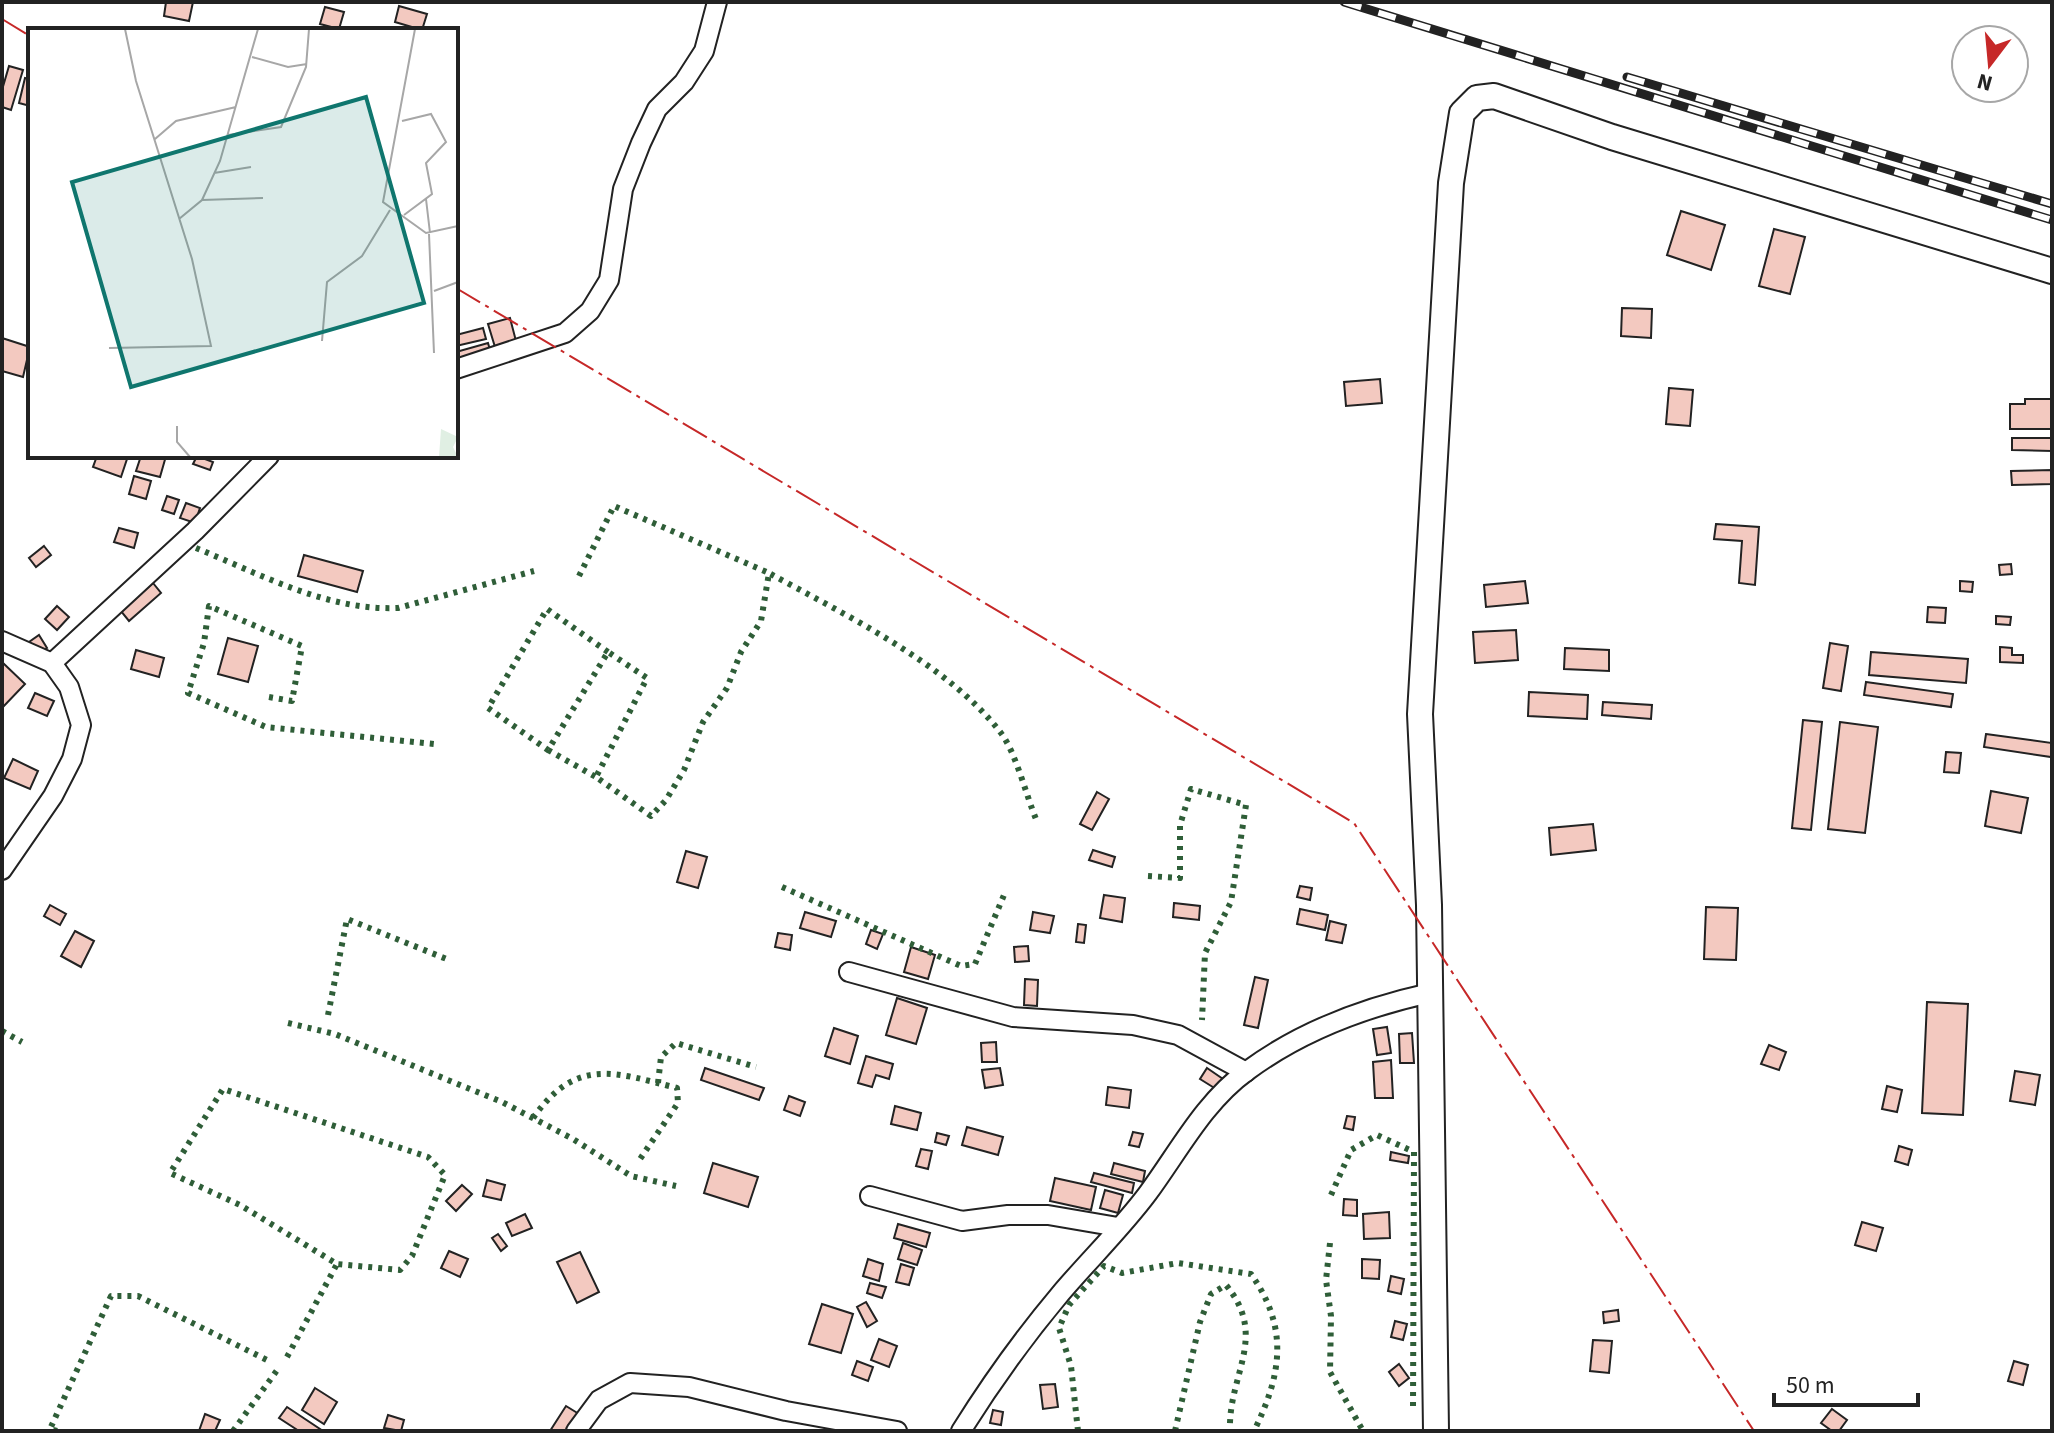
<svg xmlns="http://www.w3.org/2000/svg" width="2054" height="1433" font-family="'Source Sans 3',sans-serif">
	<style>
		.building { fill: #f3c9c0; stroke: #222; stroke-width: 2 }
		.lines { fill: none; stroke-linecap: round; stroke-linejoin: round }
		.street-casing { stroke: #222; stroke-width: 22 }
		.secondary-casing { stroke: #222; stroke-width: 28 }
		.street { stroke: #fff; stroke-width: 18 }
		.secondary { stroke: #fff; stroke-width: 24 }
		.rail-casing { stroke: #222; stroke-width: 9 }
		.rail { stroke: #fff; stroke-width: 6; stroke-dasharray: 18; stroke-linecap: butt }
		.hedge { stroke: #2f5e38; stroke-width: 6; stroke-dasharray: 4 6; stroke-linecap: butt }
		.power { stroke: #c62828; stroke-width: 2; stroke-dasharray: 28 6 4 6; stroke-linecap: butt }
		.inset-road { fill: none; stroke: #a7a7a7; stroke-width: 2 }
		.view { fill: #0f766e; fill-opacity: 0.15; stroke: #0f766e; stroke-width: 4 }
		.inset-edge { fill: none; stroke: #222; stroke-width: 4 }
	</style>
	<rect width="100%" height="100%" fill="#fff"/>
	<g class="building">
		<polygon points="166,2 193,2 189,21 164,16"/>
		<polygon points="399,6 427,14 422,30 395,22"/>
		<polygon points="325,7 344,12 339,29 320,24"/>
		<polygon points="9,66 23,70 11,110 2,107 2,90"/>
		<polygon points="25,78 30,79 30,106 19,103"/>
		<polygon points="1681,211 1725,225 1711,270 1667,255"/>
		<polygon points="1774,229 1805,237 1790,294 1759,286"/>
		<polygon points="1622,308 1652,309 1651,338 1621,336"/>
		<polygon points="510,318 516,341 495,347 488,324"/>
		<polygon points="483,328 486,339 456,346 456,335"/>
		<polygon points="2,338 30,347 23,377 2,371"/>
		<polygon points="488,343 490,350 456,359 456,352"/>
		<polygon points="1380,379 1382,403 1346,406 1344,382"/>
		<polygon points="1669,388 1693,390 1690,426 1666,424"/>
		<polygon points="2025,399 2052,399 2052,429 2010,429 2010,404 2025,404"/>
		<polygon points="2012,438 2052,438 2052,451 2012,450"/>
		<polygon points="97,456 128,456 121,477 93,467"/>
		<polygon points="141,456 166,456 160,477 136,471"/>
		<polygon points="197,456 213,462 210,470 193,464"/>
		<polygon points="2052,470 2052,484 2012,485 2011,471"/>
		<polygon points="134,476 151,481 146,499 129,494"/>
		<polygon points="167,496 179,500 174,514 162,510"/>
		<polygon points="186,503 200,508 195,523 180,518"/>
		<polygon points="1716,524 1759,527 1755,585 1739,583 1742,541 1714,539"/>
		<polygon points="119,528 138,533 134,548 114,542"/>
		<polygon points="44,546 51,555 36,567 29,558"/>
		<polygon points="304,555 363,571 357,592 298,576"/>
		<polygon points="2011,564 2012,574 2000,575 1999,565"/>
		<polygon points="1525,581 1528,603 1486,607 1484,585"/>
		<polygon points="1960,581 1973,582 1972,592 1960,591"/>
		<polygon points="153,583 161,593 129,621 120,610"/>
		<polygon points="57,606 69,617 57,630 45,619"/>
		<polygon points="1928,607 1946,608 1945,623 1927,622"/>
		<polygon points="1996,616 2011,617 2010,625 1996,624"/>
		<polygon points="1516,630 1518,660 1475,663 1473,632"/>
		<polygon points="39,635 47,648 37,654 29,642"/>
		<polygon points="228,638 258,646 248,682 218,674"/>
		<polygon points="1830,643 1848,646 1841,691 1823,688"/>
		<polygon points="2000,647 2012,648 2012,655 2023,655 2023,663 2000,662"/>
		<polygon points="1565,648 1609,650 1609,671 1564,669"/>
		<polygon points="136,650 164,658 159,677 131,669"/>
		<polygon points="1871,652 1968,659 1966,683 1869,675"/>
		<polygon points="2,662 25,684 2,708"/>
		<polygon points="1866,682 1953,694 1951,707 1864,695"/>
		<polygon points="1529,692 1588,695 1587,719 1528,716"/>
		<polygon points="35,693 54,701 47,716 28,708"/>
		<polygon points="1603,702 1652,705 1651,719 1602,715"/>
		<polygon points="1803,720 1822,722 1811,830 1792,828"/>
		<polygon points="1840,722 1878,727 1865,833 1828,829"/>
		<polygon points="1986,734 2052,743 2051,757 1984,747"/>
		<polygon points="1946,752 1961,753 1959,773 1944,772"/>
		<polygon points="13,759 38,771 30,789 4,778"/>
		<polygon points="1991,791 2028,798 2021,833 1985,826"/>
		<polygon points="1097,792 1109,799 1092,830 1080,824"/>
		<polygon points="1593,824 1596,850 1551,855 1549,828"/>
		<polygon points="1093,850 1115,857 1112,867 1089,860"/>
		<polygon points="686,851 707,857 698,888 677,882"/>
		<polygon points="1300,886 1312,888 1310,900 1297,897"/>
		<polygon points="1104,895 1125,898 1122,922 1100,918"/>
		<polygon points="1174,903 1200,906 1199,920 1173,917"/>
		<polygon points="50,905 66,914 60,925 44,916"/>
		<polygon points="1706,907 1738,908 1736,960 1704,959"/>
		<polygon points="1300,909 1328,915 1325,930 1297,924"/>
		<polygon points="805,912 836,921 831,937 800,928"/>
		<polygon points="1033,912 1054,916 1050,933 1030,930"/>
		<polygon points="1330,921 1346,925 1342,943 1326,940"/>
		<polygon points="1078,924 1086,925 1084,943 1076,942"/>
		<polygon points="871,930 883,934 877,949 866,944"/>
		<polygon points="75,931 94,941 81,967 61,956"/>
		<polygon points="778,933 792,935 790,950 775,947"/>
		<polygon points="1028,946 1029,961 1015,962 1014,947"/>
		<polygon points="911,947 935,955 928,979 904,972"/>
		<polygon points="1255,977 1268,980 1258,1028 1244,1025"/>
		<polygon points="1025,979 1038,980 1037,1006 1024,1005"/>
		<polygon points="897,998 927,1008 916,1044 886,1035"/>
		<polygon points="1927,1002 1968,1004 1963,1115 1922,1113"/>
		<polygon points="1387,1027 1391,1053 1377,1055 1373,1029"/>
		<polygon points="834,1028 858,1036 850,1064 825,1056"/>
		<polygon points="1412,1033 1414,1063 1400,1063 1399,1034"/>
		<polygon points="996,1042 997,1062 982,1062 981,1043"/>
		<polygon points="1769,1045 1786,1052 1779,1070 1761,1064"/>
		<polygon points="866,1056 893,1064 889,1079 876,1075 872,1087 858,1083"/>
		<polygon points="1391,1060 1393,1098 1375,1098 1373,1062"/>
		<polygon points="705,1068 764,1088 759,1100 701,1080"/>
		<polygon points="1000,1068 1003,1085 985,1088 982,1070"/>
		<polygon points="1207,1068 1223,1079 1216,1089 1200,1079"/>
		<polygon points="2015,1071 2040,1075 2035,1105 2010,1101"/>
		<polygon points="1887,1086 1902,1090 1897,1112 1882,1109"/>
		<polygon points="1108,1087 1131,1090 1129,1108 1106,1105"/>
		<polygon points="789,1096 805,1102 800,1116 784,1110"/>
		<polygon points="895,1106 921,1113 917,1130 891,1124"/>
		<polygon points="1347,1116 1355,1117 1353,1130 1344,1128"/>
		<polygon points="967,1127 1003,1137 998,1155 962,1145"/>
		<polygon points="1133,1132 1143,1134 1139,1147 1129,1145"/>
		<polygon points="937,1133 949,1136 946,1145 935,1142"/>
		<polygon points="1899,1146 1912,1150 1908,1165 1895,1161"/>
		<polygon points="921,1149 932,1151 928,1169 916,1166"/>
		<polygon points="1391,1152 1409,1156 1408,1163 1390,1160"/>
		<polygon points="713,1163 758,1177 748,1207 704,1193"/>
		<polygon points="1114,1163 1145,1171 1143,1182 1111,1174"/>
		<polygon points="1094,1173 1134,1183 1132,1193 1091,1182"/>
		<polygon points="1055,1178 1096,1187 1091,1210 1050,1201"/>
		<polygon points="487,1180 505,1185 501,1200 483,1196"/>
		<polygon points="462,1185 472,1194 456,1211 446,1201"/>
		<polygon points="1105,1190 1123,1195 1118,1213 1100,1208"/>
		<polygon points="1344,1199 1357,1200 1357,1216 1343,1215"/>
		<polygon points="1389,1212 1390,1238 1364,1239 1363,1214"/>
		<polygon points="525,1214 532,1228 512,1236 506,1223"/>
		<polygon points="1862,1222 1883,1228 1876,1251 1855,1245"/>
		<polygon points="898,1224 930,1233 926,1247 894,1238"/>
		<polygon points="498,1234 507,1246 501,1251 492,1238"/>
		<polygon points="903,1243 922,1250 917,1265 898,1259"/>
		<polygon points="449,1251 468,1259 460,1277 441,1268"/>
		<polygon points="580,1252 599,1292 577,1303 557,1262"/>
		<polygon points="868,1259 883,1264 879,1281 863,1276"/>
		<polygon points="1362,1259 1380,1260 1379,1279 1362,1278"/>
		<polygon points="901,1264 914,1268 909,1285 896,1282"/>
		<polygon points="1391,1276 1404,1279 1401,1294 1388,1291"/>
		<polygon points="870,1283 886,1287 882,1298 867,1293"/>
		<polygon points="866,1302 877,1321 867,1327 857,1307"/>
		<polygon points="822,1304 853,1314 841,1353 809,1344"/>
		<polygon points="1618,1310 1619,1321 1604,1323 1603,1312"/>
		<polygon points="1395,1321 1407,1324 1403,1340 1391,1337"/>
		<polygon points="879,1339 897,1346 889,1367 871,1360"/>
		<polygon points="1593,1340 1612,1341 1609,1373 1590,1371"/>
		<polygon points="857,1361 873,1367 868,1381 852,1375"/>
		<polygon points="2014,1361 2028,1365 2023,1385 2008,1381"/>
		<polygon points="1399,1364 1409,1378 1399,1386 1389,1372"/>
		<polygon points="1055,1384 1058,1407 1043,1409 1040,1385"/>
		<polygon points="315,1388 337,1402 324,1424 302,1410"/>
		<polygon points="566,1406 579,1414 568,1431 550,1431"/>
		<polygon points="287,1407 323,1431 299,1431 279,1418"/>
		<polygon points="1832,1409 1847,1420 1839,1431 1832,1431 1821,1423"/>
		<polygon points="993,1410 1003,1412 1001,1425 990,1423"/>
		<polygon points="205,1414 220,1420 215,1431 199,1431"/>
		<polygon points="388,1415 404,1420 401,1431 384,1428"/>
	</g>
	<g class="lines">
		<defs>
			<g id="street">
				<polyline points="456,369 565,333 590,311 609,280 623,189 641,143 657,109 684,82 704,51 717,2"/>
				<polyline points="2,641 52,663 69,687 81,725 72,759 53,796 2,870"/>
				<polyline points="52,663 195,531 269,456"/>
				<polyline points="849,972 1013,1017 1133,1025 1178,1035 1246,1072"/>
				<polyline points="870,1196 962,1221 1008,1215 1048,1215 1118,1227"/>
				<polyline points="576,1431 599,1400 630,1383 689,1387 786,1411 897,1431"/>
				<path d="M 961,1431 C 991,1383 1024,1337 1061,1293 C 1089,1260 1122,1228 1148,1193 C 1179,1151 1204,1102 1247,1071 C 1301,1031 1366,1007 1430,993"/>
			</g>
			<polyline id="secondary" points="1436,1431 1429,905 1420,714 1451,183 1462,113 1477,98 1494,96 1612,137 2052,271"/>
		</defs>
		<use href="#street" class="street-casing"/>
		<use href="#secondary" class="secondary-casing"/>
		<use href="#street" class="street"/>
		<use href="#secondary" class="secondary"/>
		<defs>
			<g id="rail">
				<polyline points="1344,2 2052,220"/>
				<polyline points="1627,77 2052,204"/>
			</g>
		</defs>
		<use href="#rail" class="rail-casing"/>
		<use href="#rail" class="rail"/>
		<g class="hedge">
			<path d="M 196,548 C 260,574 327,611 398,608 L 534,571"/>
			<polyline points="579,576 614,506 769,573"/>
			<path d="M 608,652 L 547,609 L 488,708 L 548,750 L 608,652 L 647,678 L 596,777 L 651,816 L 666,800 L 684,770 L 703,722 L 727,688 L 741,652 L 761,621 L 769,573 C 845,615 948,664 1001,733 C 1016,753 1026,795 1036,819"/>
			<polyline points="269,697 292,701 302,646 209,606 204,643 188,693 266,727 434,744"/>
			<polyline points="548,750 596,777"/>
			<polyline points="1148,876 1180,878 1180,825 1191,789 1246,805 1231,902 1205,953 1202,1020"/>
			<polyline points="782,887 961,966 975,964 1004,895"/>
			<polyline points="328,1015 347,919 449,960"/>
			<polyline points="288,1023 335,1034 502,1102 573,1139 631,1176 676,1186"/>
			<polyline points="2,1031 22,1042"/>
			<polyline points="658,1083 661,1057 676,1043 756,1067"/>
			<path d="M 533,1118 C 576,1057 614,1072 677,1088 L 678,1103 L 638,1162"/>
			<polyline points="1331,1195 1351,1150 1377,1135 1414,1152 1413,1407"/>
			<polyline points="1330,1243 1326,1280 1331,1316 1330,1372 1363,1431"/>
			<polyline points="287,1357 337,1264 240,1205 170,1173 223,1089 428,1157 445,1175 412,1256 400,1270 337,1264"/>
			<polyline points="57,1431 50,1429 111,1296 138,1296 269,1361"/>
			<polyline points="233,1431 278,1369"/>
			<path d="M 1078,1431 L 1071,1366 L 1059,1328 L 1069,1305 L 1104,1266 L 1122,1273 L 1178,1263 L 1251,1274 C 1289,1328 1282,1374 1254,1431"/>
			<path d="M 1175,1431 L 1200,1322 L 1211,1294 L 1226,1285 C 1269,1337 1228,1374 1230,1431"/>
		</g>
		<g class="power">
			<polyline points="2,19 30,36"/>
			<polyline points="456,288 1354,823 1754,1431"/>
		</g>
	</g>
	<g transform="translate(28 28)">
		<rect width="430" height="430" fill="#fff"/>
		<path d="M 413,401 L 430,409 L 425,419 L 430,429 L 411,429 Z" fill="#e0efe3"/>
		<path class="inset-road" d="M 387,1 L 355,174 L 398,205 L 430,198M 224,29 L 260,39 L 279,36M 374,93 L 403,86 L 418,114 L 398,135 L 404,166 L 376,187M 200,107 L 253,99 L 278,39 L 281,1M 127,111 L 148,93 L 208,79M 186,145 L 223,139M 398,171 L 402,205M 174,172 L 235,170M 151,191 L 174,172 L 192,133 L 230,1M 401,206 L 406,325M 406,263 L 430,254M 294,313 L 299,254 L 334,228 L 362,182M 81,320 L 183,318 L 164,231 L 108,53 L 97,1M 149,398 L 149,414 L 162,429"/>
		<path class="view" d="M 338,69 L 396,275 L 103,359 L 44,154 Z"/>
		<rect width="430" height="430" class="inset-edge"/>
	</g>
	<rect width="2054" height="1433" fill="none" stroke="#222222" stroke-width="8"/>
	<g transform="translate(1990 64) rotate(196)"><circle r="38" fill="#ffffff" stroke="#a7a7a7" stroke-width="2"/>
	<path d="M0-6L14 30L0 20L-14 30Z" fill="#c62828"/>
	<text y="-12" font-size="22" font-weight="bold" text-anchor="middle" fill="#222222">N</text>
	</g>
	<path d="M1774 1393v12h144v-12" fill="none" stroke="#222222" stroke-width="4"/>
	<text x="1786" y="1393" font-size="24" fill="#222222" stroke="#ffffff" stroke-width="6" paint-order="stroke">50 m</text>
</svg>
